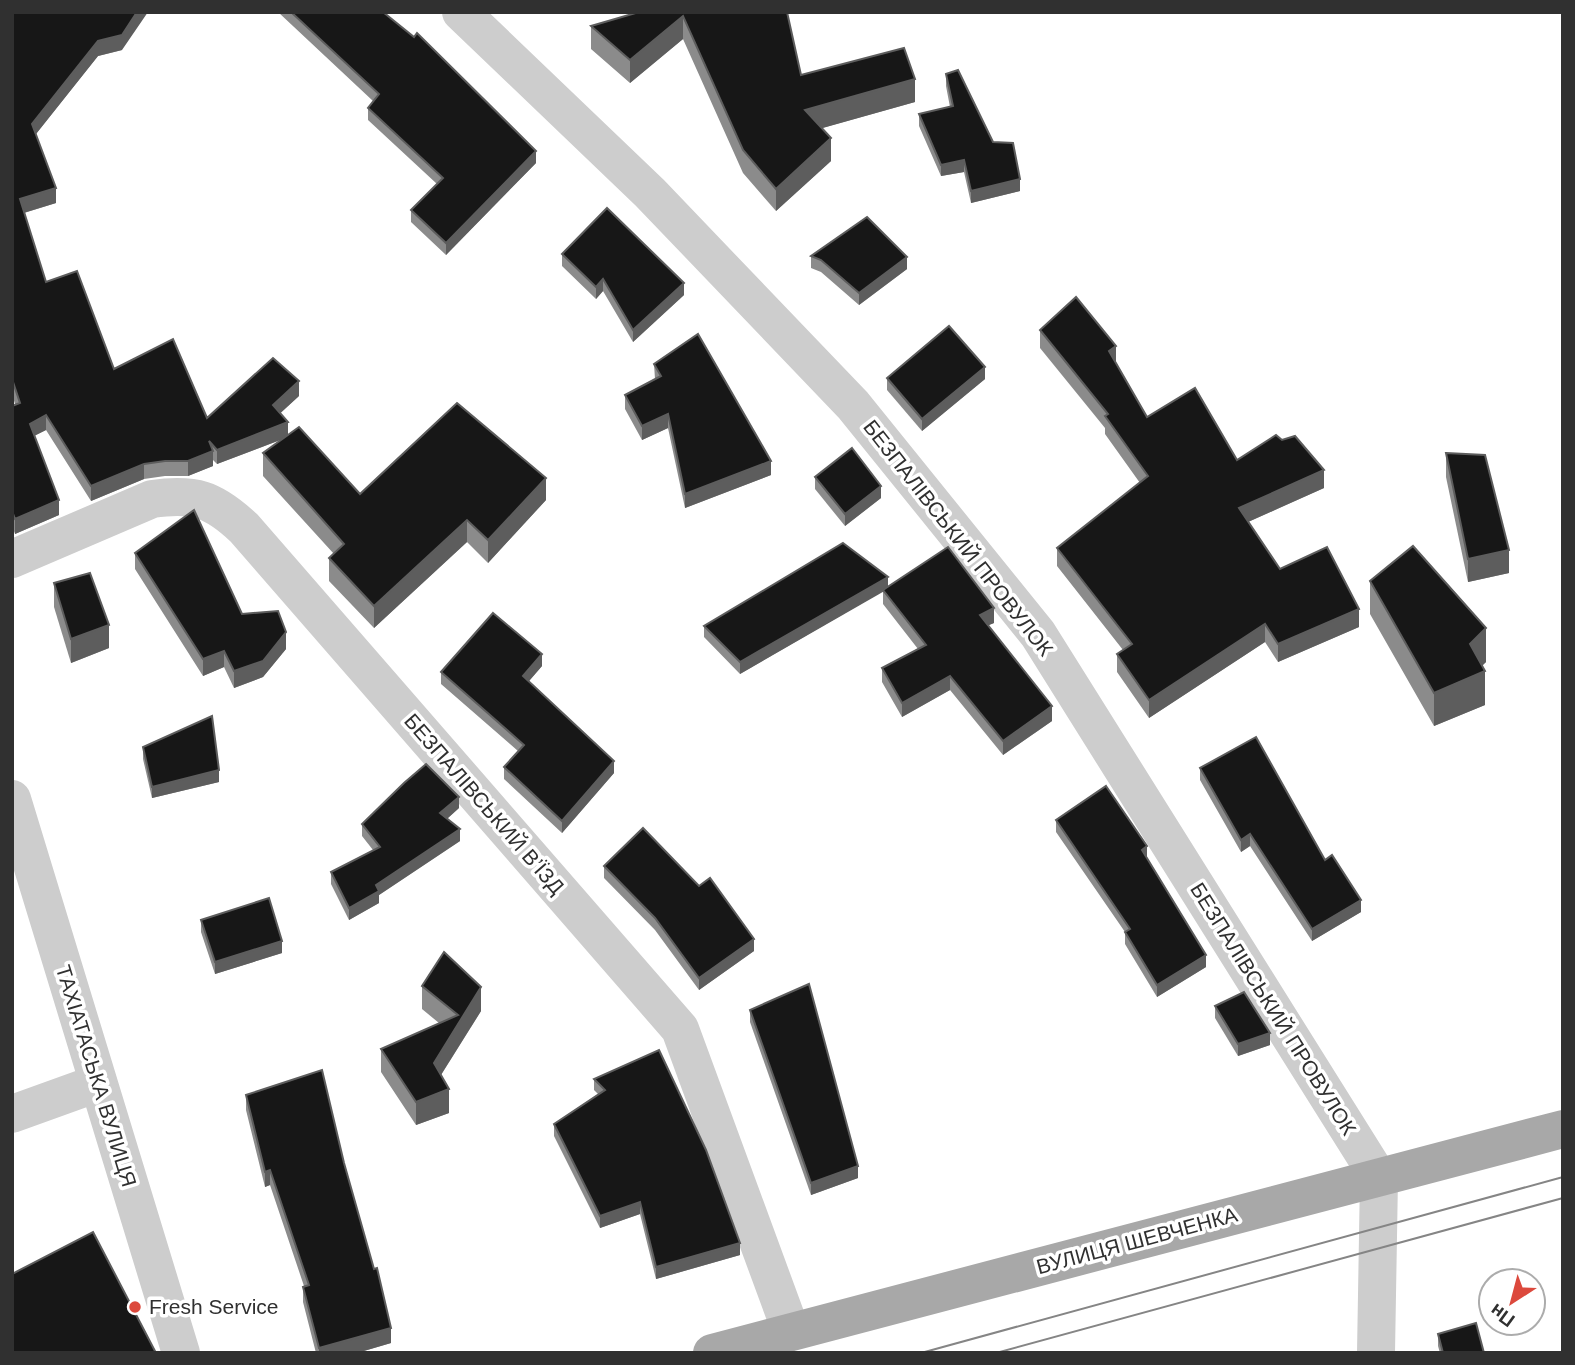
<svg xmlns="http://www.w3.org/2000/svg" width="1575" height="1365" font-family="Arial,sans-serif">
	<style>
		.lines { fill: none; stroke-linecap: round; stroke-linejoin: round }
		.minor { stroke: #cdcdcd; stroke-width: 38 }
		.major { stroke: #a8a8a8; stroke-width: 38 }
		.tram { stroke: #858585; stroke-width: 2 }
		.wall { fill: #8b8b8b }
		.shaded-wall { fill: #5d5d5d }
		.building { fill: #171717; stroke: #5d5d5d; stroke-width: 2 }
		.poi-dot { fill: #dc493d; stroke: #fff; stroke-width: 2.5 }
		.labels { text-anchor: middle; stroke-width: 7; stroke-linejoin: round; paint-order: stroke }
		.street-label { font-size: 21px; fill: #303030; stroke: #fff }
		.poi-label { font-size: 21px; fill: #303030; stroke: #fff; text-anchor: start }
	</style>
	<rect width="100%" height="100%" fill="#fff"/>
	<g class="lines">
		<g class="minor">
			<polyline points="461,12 650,193 853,405 1038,634 1379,1178 1376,1353"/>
			<path d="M 12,559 L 152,499 C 195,493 213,499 244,528 L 680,1029 L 791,1331"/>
			<polyline points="12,799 181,1353"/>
			<polyline points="12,1114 98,1083"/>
		</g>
		<polyline class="major" points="712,1353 1563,1129"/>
		<g class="tram">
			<polyline points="921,1353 1563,1177"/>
			<polyline points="996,1353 1563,1198"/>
		</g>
	</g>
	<g class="wall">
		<polygon points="12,12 122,50 98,56 36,134 56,203 24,213 46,282 114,369 207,418 299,396 280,413 288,435 360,494 546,500 488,563 467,542 374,628 329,581 329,558 334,554 263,476 263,453 283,439 217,464 213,460 213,466 188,476 165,476 144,479 91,501 46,430 34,436 59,515 15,534 12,526 12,406 15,404 12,394"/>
		<polygon points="278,12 383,12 536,163 446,255 411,222 411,210 437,184 368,120 368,108 373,101"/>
		<polygon points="639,12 787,12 801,75 915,102 822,128 831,161 776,211 743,173 683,39 630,83 591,49 591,26"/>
		<polygon points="946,74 993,142 1020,191 971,203 964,172 941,176 919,126 919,114 950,107 946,86"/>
		<polygon points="562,254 684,295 633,342 603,291 596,299 562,266"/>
		<polygon points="811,256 907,269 859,305 821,272 811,268"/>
		<polygon points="1040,330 1116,363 1147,417 1237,460 1324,488 1248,522 1280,569 1359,627 1278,662 1265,642 1149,718 1117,672 1117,654 1123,650 1057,566 1057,548 1140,483 1105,434 1105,428 1040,348"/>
		<polygon points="654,364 771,475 685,508 668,428 642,440 625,409 625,395 655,379"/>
		<polygon points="887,378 985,379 922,431 887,390"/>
		<polygon points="1446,453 1509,573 1468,582 1446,477"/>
		<polygon points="815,477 881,498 845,526 815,489"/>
		<polygon points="135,553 242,614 286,649 263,677 234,688 224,667 203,676 135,569"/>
		<polygon points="1370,581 1486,662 1482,666 1485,705 1434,726 1370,614"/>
		<polygon points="54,583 109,648 71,663 54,607"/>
		<polygon points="888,587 994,623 988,625 1052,721 1003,755 950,690 902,717 882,682 882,668 918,649 883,604 883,591 740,674 704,637 704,626"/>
		<polygon points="542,666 529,681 614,773 562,833 504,779 504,767 518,751 441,684 441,672"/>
		<polygon points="143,747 219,782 152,798 143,759"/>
		<polygon points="1200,768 1325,860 1361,912 1312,941 1250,846 1241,852 1200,780"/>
		<polygon points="459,808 447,819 460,841 379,895 379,903 349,920 331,884 331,872 373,850 362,836 362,824"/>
		<polygon points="1056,820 1147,858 1206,967 1157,997 1125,944 1125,932 1056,832"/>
		<polygon points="604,866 754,951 699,990 655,930 604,878"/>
		<polygon points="201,920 282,953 215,974 201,932"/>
		<polygon points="422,986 481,1011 441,1075 449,1113 416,1125 381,1072 381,1049 439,1023 422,1009"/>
		<polygon points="1215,1006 1270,1045 1238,1056 1215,1018"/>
		<polygon points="750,1010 858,1178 811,1195 750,1022"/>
		<polygon points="659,1050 740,1255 656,1279 640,1214 600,1228 554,1136 554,1124 598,1094 594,1090 594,1079"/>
		<polygon points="246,1095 344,1163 391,1343 357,1353 316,1353 303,1302 303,1287 304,1286 270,1185 265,1187 246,1110"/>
		<polygon points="1438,1334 1484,1353 1440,1353 1438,1346"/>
	</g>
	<g class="shaded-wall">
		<polygon points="137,12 148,12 122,50 98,56 32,139 32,124 98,41"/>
		<polygon points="683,16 683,39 630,83 630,60"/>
		<polygon points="915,79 915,102 805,133 805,110"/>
		<polygon points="831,138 831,161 776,211 776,189"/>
		<polygon points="536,151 536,163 446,255 446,243"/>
		<polygon points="964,160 964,172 941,176 941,165"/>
		<polygon points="1020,179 1020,191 971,203 971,191"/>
		<polygon points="56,188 56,203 20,214 20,199"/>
		<polygon points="907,257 907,269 859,305 859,293"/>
		<polygon points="603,279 603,291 596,299 596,287"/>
		<polygon points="684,283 684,295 633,342 633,330"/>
		<polygon points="1116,346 1116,364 1109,351"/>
		<polygon points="985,367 985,379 922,431 922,419"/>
		<polygon points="299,381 299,396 273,420 273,405"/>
		<polygon points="668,414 668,428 642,440 642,426"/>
		<polygon points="46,415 46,430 30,438 30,424"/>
		<polygon points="288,422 288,437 217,464 217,450"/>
		<polygon points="213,451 213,466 188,476 188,461"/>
		<polygon points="771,461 771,475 685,508 685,494"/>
		<polygon points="144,464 144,479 91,501 91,486"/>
		<polygon points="1324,470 1324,488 1239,526 1239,508"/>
		<polygon points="546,478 546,500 488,563 488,540"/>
		<polygon points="881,486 881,498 845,526 845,514"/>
		<polygon points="59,500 59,515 15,534 15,519"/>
		<polygon points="467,520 467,542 374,628 374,606"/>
		<polygon points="1509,550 1509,573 1468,582 1468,559"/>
		<polygon points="888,577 888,589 740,674 740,662"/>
		<polygon points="994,608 994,623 980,629 980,615"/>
		<polygon points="1359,609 1359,627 1278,662 1278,644"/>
		<polygon points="1265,624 1265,642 1149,718 1149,700"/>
		<polygon points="109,625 109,648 71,663 71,639"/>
		<polygon points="1486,628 1486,662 1470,677 1485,671 1485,705 1434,726 1434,693 1470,644"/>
		<polygon points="286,632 286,649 263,677 234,688 234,671"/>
		<polygon points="224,651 224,667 203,676 203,659"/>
		<polygon points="542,654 542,666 523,688 523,676"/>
		<polygon points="950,676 950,690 902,717 902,703"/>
		<polygon points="1052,706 1052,721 1003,755 1003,741"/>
		<polygon points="614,761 614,773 562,833 562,821"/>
		<polygon points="219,770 219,782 152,798 152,787"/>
		<polygon points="459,797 459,808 440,825 440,813"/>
		<polygon points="460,829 460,841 379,895 379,903 349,920 349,908 376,885"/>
		<polygon points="1250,834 1250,846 1241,852 1241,840"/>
		<polygon points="1147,846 1147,858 1142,850"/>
		<polygon points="1361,900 1361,912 1312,941 1312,929"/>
		<polygon points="754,939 754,951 699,990 699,978"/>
		<polygon points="282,941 282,953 215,974 215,962"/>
		<polygon points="1206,955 1206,967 1157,997 1157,985"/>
		<polygon points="481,987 481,1011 434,1086 434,1063"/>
		<polygon points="1270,1033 1270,1045 1238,1056 1238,1044"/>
		<polygon points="449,1089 449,1113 416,1125 416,1102"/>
		<polygon points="858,1166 858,1178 811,1195 811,1183"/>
		<polygon points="270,1170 270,1185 265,1187 265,1172"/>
		<polygon points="640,1202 640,1214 600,1228 600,1216"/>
		<polygon points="740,1243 740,1255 656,1279 656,1267"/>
		<polygon points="391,1328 391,1343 357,1353 319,1353 319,1348"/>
	</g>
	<g class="building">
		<polygon points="12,12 137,12 122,35 98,41 32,124 56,188 20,199 46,282 77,271 114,369 173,339 207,418 273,358 299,381 273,405 288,422 217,450 209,441 213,451 188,461 165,461 144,464 91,486 46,415 30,424 59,500 15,519 12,511 12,406 20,403 12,379"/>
		<polygon points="291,12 383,12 414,37 417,33 536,151 446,243 411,210 443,178 368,108 379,94"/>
		<polygon points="639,12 787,12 801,75 904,48 915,79 805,110 831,138 776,189 743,150 683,16 630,60 591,26"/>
		<polygon points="958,70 993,142 1013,143 1020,179 971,191 964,160 941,165 919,114 953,106 946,74"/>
		<polygon points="607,208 684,283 633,330 603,279 596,287 562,254"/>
		<polygon points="867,217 907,257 859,293 821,260 811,256"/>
		<polygon points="1076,297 1116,346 1109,351 1147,417 1195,388 1237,460 1276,435 1282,440 1295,436 1324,470 1239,508 1280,569 1327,547 1359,609 1278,644 1265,624 1149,700 1117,654 1132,644 1057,548 1148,476 1105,416 1108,414 1040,330"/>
		<polygon points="949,326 985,367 922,419 887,378"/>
		<polygon points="698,334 771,461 685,494 668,414 642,426 625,395 661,376 654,364"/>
		<polygon points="457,403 546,478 488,540 467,520 374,606 329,558 344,544 263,453 299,427 360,494"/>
		<polygon points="852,448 881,486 845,514 815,477"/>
		<polygon points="1446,453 1485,455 1509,550 1468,559"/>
		<polygon points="194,510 242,614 278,611 286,632 263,661 234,671 224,651 203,659 135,553"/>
		<polygon points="843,543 888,577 740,662 704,626"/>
		<polygon points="1413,546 1486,628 1470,644 1485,671 1434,693 1370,581"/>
		<polygon points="948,547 994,608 980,615 1052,706 1003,741 950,676 902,703 882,668 926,645 883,590"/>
		<polygon points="90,573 109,625 71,639 54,583"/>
		<polygon points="493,613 542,654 523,676 614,761 562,821 504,767 524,745 441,672"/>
		<polygon points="212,716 219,770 152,787 143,747"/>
		<polygon points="1256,737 1325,860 1332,855 1361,900 1312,929 1250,834 1241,840 1200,768"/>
		<polygon points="426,764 459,797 440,813 460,829 376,885 379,891 349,908 331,872 380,847 362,824 404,783"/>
		<polygon points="1106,786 1147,846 1142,850 1206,955 1157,985 1125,932 1130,929 1056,820"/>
		<polygon points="643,828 699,886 710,878 754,939 699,978 655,918 604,866"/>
		<polygon points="269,898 282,941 215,962 201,920"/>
		<polygon points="444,952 481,987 434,1063 449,1089 416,1102 381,1049 458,1015 422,986"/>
		<polygon points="809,984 858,1166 811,1183 750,1010"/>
		<polygon points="1244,992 1270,1033 1238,1044 1215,1006"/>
		<polygon points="659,1050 706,1150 740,1243 656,1267 640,1202 600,1216 554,1124 605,1090 594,1079"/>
		<polygon points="322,1070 344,1163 374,1269 377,1268 391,1328 319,1348 303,1287 309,1285 270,1170 265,1172 246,1095"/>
		<polygon points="93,1232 156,1353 12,1353 12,1274"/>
		<polygon points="1476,1323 1484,1353 1443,1353 1438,1334"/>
	</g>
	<circle class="poi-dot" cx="135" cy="1307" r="7"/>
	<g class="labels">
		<g class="street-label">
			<text transform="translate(958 538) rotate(52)" y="7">БЕЗПАЛІВСЬКИЙ ПРОВУЛОК</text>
			<text transform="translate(484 804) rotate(49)" y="7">БЕЗПАЛІВСЬКИЙ В’ЇЗД</text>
			<text transform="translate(1273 1009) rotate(58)" y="7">БЕЗПАЛІВСЬКИЙ ПРОВУЛОК</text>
			<text transform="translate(96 1076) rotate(73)" y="7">ТАХІАТАСЬКА ВУЛИЦЯ</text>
			<text transform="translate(1137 1241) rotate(-15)" y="7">ВУЛИЦЯ ШЕВЧЕНКА</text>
		</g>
		<g class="poi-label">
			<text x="149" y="1314">Fresh Service</text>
		</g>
	</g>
	<rect width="1575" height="1365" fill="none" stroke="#303030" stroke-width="28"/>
	<g transform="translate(1512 1302) rotate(216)"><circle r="33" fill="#ffffff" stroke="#acacac" stroke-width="2"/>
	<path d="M0-5L12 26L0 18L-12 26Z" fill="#dc493d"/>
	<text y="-10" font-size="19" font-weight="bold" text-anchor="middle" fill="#303030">Пн</text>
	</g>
</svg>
